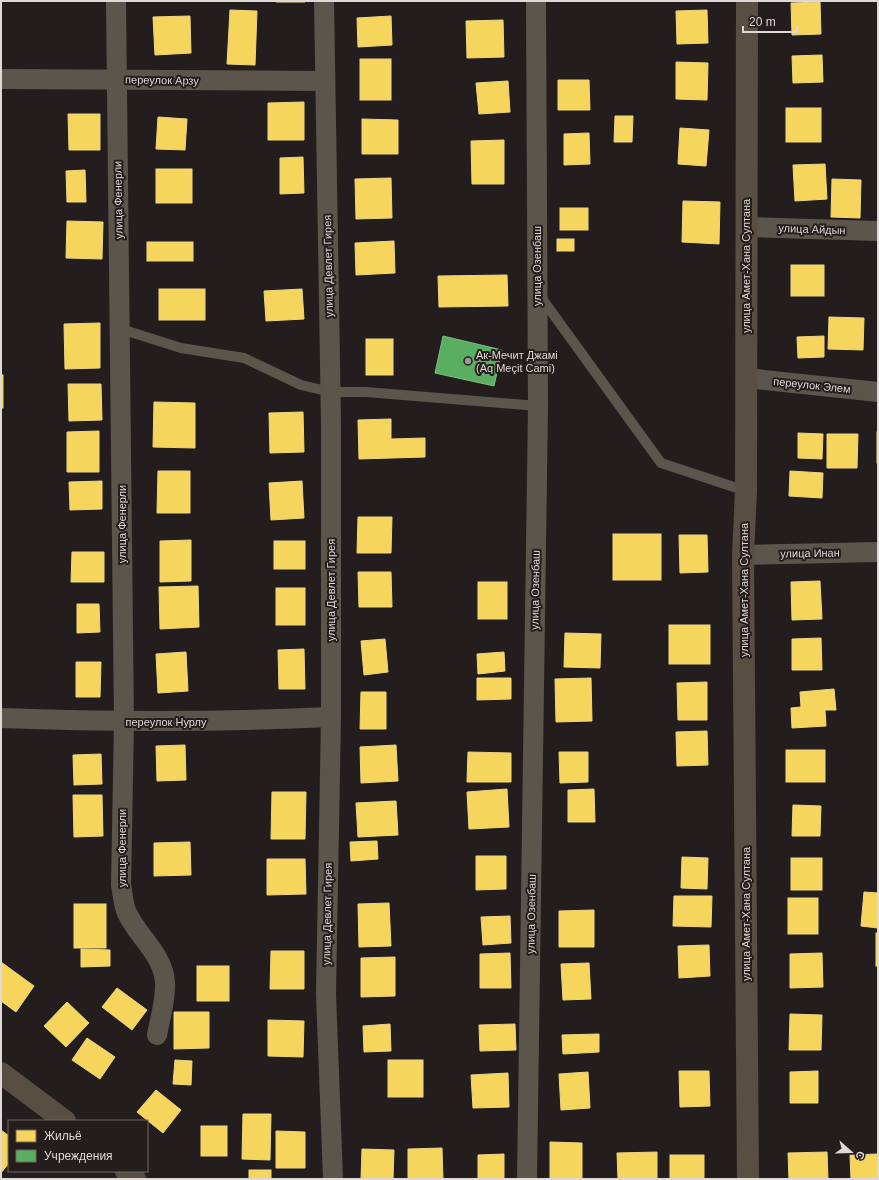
<svg xmlns="http://www.w3.org/2000/svg" width="879" height="1180" font-family="Arial,sans-serif">
	<style>
		.homes { fill: #f6d55c; stroke: #efd681 }
		.public { fill: #5aae61; stroke: #82bb84 }
		.lines { fill: none; stroke-linecap: round; stroke-linejoin: round }
		.lane { stroke: #5c554c; stroke-width: 10 }
		.street { stroke: #5c554c; stroke-width: 20 }
		.secondary { stroke: #584e42; stroke-width: 22 }
		.poi-dot { fill: #9d9896; stroke: #251d1b; stroke-width: 1.5 }
		.labels { text-anchor: middle; stroke-width: 4; stroke-linejoin: round; paint-order: stroke }
		.street-label { font-size: 11px; fill: #ded9d7; stroke: #251d1b }
		.poi-label { font-size: 11px; fill: #ded9d7; stroke: #251d1b; text-anchor: start }
	</style>
	<rect width="100%" height="100%" fill="#231e1d"/>
	<g class="homes">
		<polygon points="277,1 305,1 305,2 276,2"/>
		<polygon points="820,2 821,34 792,35 791,3"/>
		<polygon points="230,10 257,11 255,65 227,64"/>
		<polygon points="707,10 708,43 677,44 676,11"/>
		<polygon points="190,16 191,53 155,55 153,17"/>
		<polygon points="391,16 392,45 358,47 357,18"/>
		<polygon points="503,20 504,57 467,58 466,21"/>
		<polygon points="822,55 823,82 793,83 792,56"/>
		<rect x="360" y="59" width="31" height="41"/>
		<polygon points="676,62 708,63 707,100 676,99"/>
		<polygon points="558,80 589,80 590,110 558,110"/>
		<polygon points="508,81 510,112 479,114 476,83"/>
		<polygon points="304,102 304,140 268,140 268,103"/>
		<rect x="786" y="108" width="35" height="34"/>
		<polygon points="68,114 100,114 100,150 69,150"/>
		<polygon points="615,116 633,116 632,142 614,142"/>
		<polygon points="158,117 187,119 185,150 156,149"/>
		<polygon points="362,119 398,120 398,154 362,154"/>
		<polygon points="680,128 709,130 706,166 678,164"/>
		<polygon points="589,133 590,164 564,165 564,134"/>
		<polygon points="504,140 504,184 472,184 471,141"/>
		<polygon points="303,157 304,193 280,194 280,158"/>
		<polygon points="825,164 827,199 795,201 793,165"/>
		<rect x="156" y="169" width="36" height="34"/>
		<polygon points="85,170 86,202 67,202 66,171"/>
		<polygon points="391,178 392,218 356,219 355,179"/>
		<polygon points="832,179 861,180 860,218 831,217"/>
		<polygon points="683,201 720,202 719,244 682,242"/>
		<rect x="560" y="208" width="28" height="22"/>
		<polygon points="67,221 103,222 102,259 66,258"/>
		<rect x="557" y="239" width="17" height="12"/>
		<polygon points="394,241 395,273 356,275 355,243"/>
		<rect x="147" y="242" width="46" height="19"/>
		<rect x="791" y="265" width="33" height="31"/>
		<polygon points="507,275 508,306 439,307 438,276"/>
		<rect x="159" y="289" width="46" height="31"/>
		<polygon points="302,289 304,319 266,321 264,291"/>
		<polygon points="829,317 864,318 863,350 828,349"/>
		<polygon points="100,323 100,368 65,369 64,324"/>
		<polygon points="824,336 824,357 798,358 797,337"/>
		<rect x="366" y="339" width="27" height="36"/>
		<rect x="1" y="375" width="2" height="33"/>
		<polygon points="68,384 101,384 102,420 69,421"/>
		<polygon points="154,402 195,403 195,448 153,447"/>
		<polygon points="303,412 304,452 270,453 269,413"/>
		<polygon points="391,419 391,439 425,438 425,457 359,459 358,420"/>
		<polygon points="99,431 99,472 67,472 67,432"/>
		<rect x="877" y="432" width="1" height="31"/>
		<polygon points="798,433 823,434 822,459 798,458"/>
		<polygon points="827,434 858,434 857,468 827,468"/>
		<polygon points="158,471 190,471 190,513 157,513"/>
		<polygon points="790,471 823,473 822,498 789,496"/>
		<polygon points="102,481 102,509 70,510 69,482"/>
		<polygon points="302,481 304,518 271,520 269,483"/>
		<polygon points="358,517 392,517 391,553 357,553"/>
		<rect x="613" y="534" width="48" height="46"/>
		<polygon points="679,535 707,535 708,572 680,573"/>
		<polygon points="191,540 191,581 160,582 160,541"/>
		<rect x="274" y="541" width="31" height="28"/>
		<polygon points="72,552 104,552 104,582 71,582"/>
		<polygon points="358,572 391,572 392,607 359,607"/>
		<polygon points="820,581 822,619 792,620 791,582"/>
		<rect x="478" y="582" width="29" height="37"/>
		<polygon points="198,586 199,627 160,629 159,587"/>
		<rect x="276" y="588" width="29" height="37"/>
		<polygon points="77,604 99,604 100,632 77,633"/>
		<rect x="669" y="625" width="41" height="39"/>
		<polygon points="565,633 601,634 600,668 564,667"/>
		<polygon points="821,638 822,670 792,670 792,639"/>
		<polygon points="385,639 388,672 364,675 361,641"/>
		<polygon points="304,649 305,689 279,689 278,650"/>
		<polygon points="186,652 188,691 158,693 156,654"/>
		<polygon points="504,652 505,671 478,674 477,654"/>
		<polygon points="76,662 101,662 100,697 76,697"/>
		<polygon points="477,678 511,678 511,699 477,700"/>
		<polygon points="591,678 592,721 556,722 555,679"/>
		<polygon points="707,682 707,720 678,720 677,683"/>
		<polygon points="834,689 836,710 825,710 826,726 792,728 791,708 801,707 800,692"/>
		<polygon points="361,692 386,692 386,729 360,729"/>
		<polygon points="707,731 708,765 677,766 676,732"/>
		<polygon points="185,745 186,780 157,781 156,746"/>
		<polygon points="396,745 398,781 361,783 360,747"/>
		<rect x="786" y="750" width="39" height="32"/>
		<polygon points="468,752 511,753 511,782 467,782"/>
		<polygon points="559,752 588,752 588,782 560,783"/>
		<polygon points="101,754 102,784 74,785 73,755"/>
		<polygon points="507,789 509,827 469,829 467,792"/>
		<polygon points="594,789 595,822 568,822 568,790"/>
		<polygon points="272,792 306,792 305,839 271,839"/>
		<polygon points="73,795 102,795 103,836 74,837"/>
		<polygon points="396,801 398,835 358,837 356,803"/>
		<polygon points="793,805 821,806 820,836 792,836"/>
		<polygon points="377,841 378,859 351,861 350,842"/>
		<polygon points="190,842 191,875 154,876 154,843"/>
		<polygon points="476,856 506,856 506,889 476,890"/>
		<polygon points="682,857 708,858 707,889 681,888"/>
		<rect x="791" y="858" width="31" height="32"/>
		<polygon points="267,859 305,859 306,894 267,895"/>
		<polygon points="864,892 878,893 878,928 861,926"/>
		<polygon points="674,896 712,896 711,927 673,926"/>
		<rect x="788" y="898" width="30" height="36"/>
		<polygon points="389,903 391,946 359,947 358,904"/>
		<rect x="74" y="904" width="32" height="44"/>
		<polygon points="594,910 594,947 559,947 559,911"/>
		<polygon points="510,916 511,943 483,945 481,917"/>
		<rect x="876" y="933" width="2" height="33"/>
		<polygon points="709,945 710,976 679,978 678,946"/>
		<polygon points="81,949 110,950 110,966 81,967"/>
		<polygon points="271,951 304,951 304,989 270,989"/>
		<polygon points="510,953 511,988 480,988 480,954"/>
		<polygon points="822,953 823,987 790,988 790,954"/>
		<polygon points="395,957 395,996 361,997 361,958"/>
		<polygon points="1,962 34,986 16,1012 1,1001"/>
		<polygon points="589,963 591,999 563,1000 561,964"/>
		<rect x="197" y="966" width="32" height="35"/>
		<polygon points="117,988 147,1010 132,1030 102,1007"/>
		<polygon points="67,1002 89,1023 66,1047 44,1026"/>
		<polygon points="174,1012 209,1012 209,1048 174,1049"/>
		<polygon points="790,1014 822,1015 821,1050 789,1050"/>
		<polygon points="268,1020 304,1021 303,1057 268,1056"/>
		<polygon points="390,1024 391,1051 364,1052 363,1026"/>
		<polygon points="515,1024 516,1050 480,1051 479,1025"/>
		<polygon points="599,1034 599,1052 563,1054 562,1035"/>
		<polygon points="87,1038 115,1057 100,1079 72,1060"/>
		<polygon points="175,1060 192,1061 191,1085 173,1084"/>
		<rect x="388" y="1060" width="35" height="37"/>
		<polygon points="679,1071 709,1071 710,1106 680,1107"/>
		<polygon points="818,1071 818,1103 790,1103 790,1072"/>
		<polygon points="588,1072 590,1108 561,1110 559,1074"/>
		<polygon points="508,1073 509,1107 473,1108 471,1075"/>
		<polygon points="156,1090 181,1110 163,1133 137,1112"/>
		<polygon points="243,1114 271,1114 270,1160 242,1159"/>
		<rect x="201" y="1126" width="26" height="30"/>
		<polygon points="1,1130 9,1136 9,1163 1,1173"/>
		<polygon points="276,1131 305,1132 305,1168 276,1168"/>
		<polygon points="550,1142 582,1143 582,1179 550,1179"/>
		<polygon points="442,1148 443,1179 408,1179 408,1149"/>
		<polygon points="362,1149 394,1150 393,1179 361,1179"/>
		<polygon points="657,1152 657,1179 618,1179 617,1153"/>
		<polygon points="827,1152 828,1179 789,1179 788,1153"/>
		<polygon points="504,1154 504,1179 478,1179 478,1155"/>
		<polygon points="878,1154 878,1179 851,1179 850,1155"/>
		<rect x="670" y="1155" width="34" height="24"/>
		<rect x="249" y="1170" width="22" height="9"/>
	</g>
	<polygon class="public" points="443,336 502,350 494,386 435,373"/>
	<g class="lines">
		<g class="lane">
			<polyline points="540,296 661,463 746,491"/>
			<polyline points="121,329 181,348 244,358 301,385 331,392 366,392 538,406"/>
		</g>
		<g class="street">
			<path d="M 116,1 L 124,722 L 121,885 C 123,894 123,905 127,913 C 138,937 163,954 165,982 C 166,1000 160,1018 157,1035"/>
			<polyline points="324,1 331,423 331,717 326,994 333,1179"/>
			<polyline points="1,79 324,81"/>
			<polyline points="746,227 878,231"/>
			<polyline points="746,378 878,392"/>
			<polyline points="743,555 878,552"/>
			<path d="M 1,718 C 111,722 221,722 331,717"/>
			<polyline points="527,1179 538,406 536,1"/>
		</g>
		<g class="secondary">
			<polyline points="747,1 746,491 743,555 748,1179"/>
			<polyline points="1,1073 65,1121"/>
			<polyline points="126,1171 135,1179"/>
		</g>
	</g>
	<circle class="poi-dot" cx="468" cy="361" r="4"/>
	<g class="labels">
		<g class="street-label">
			<text transform="translate(162 80) rotate(1)" y="4">переулок Арзу</text>
			<text transform="translate(118 200) rotate(-91)" y="4">улица Фенерли</text>
			<text transform="translate(812 229) rotate(2)" y="4">улица Айдын</text>
			<text transform="translate(328 266) rotate(-91)" y="4">улица Девлет Гирея</text>
			<text transform="translate(537 266) rotate(-90)" y="4">улица Озенбаш</text>
			<text transform="translate(746 266) rotate(-90)" y="4">улица Амет-Хана Султана</text>
			<text transform="translate(812 385) rotate(6)" y="4">переулок Элем</text>
			<text transform="translate(122 524) rotate(-90)" y="4">улица Фенерли</text>
			<text transform="translate(810 553) rotate(-1)" y="4">улица Инан</text>
			<text transform="translate(331 590) rotate(-90)" y="4">улица Девлет Гирея</text>
			<text transform="translate(535 590) rotate(-89)" y="4">улица Озенбаш</text>
			<text transform="translate(744 590) rotate(-90)" y="4">улица Амет-Хана Султана</text>
			<text x="166" y="726">переулок Нурлу</text>
			<text transform="translate(122 848) rotate(-90)" y="4">улица Фенерли</text>
			<text transform="translate(327 914) rotate(-89)" y="4">улица Девлет Гирея</text>
			<text transform="translate(531 914) rotate(-89)" y="4">улица Озенбаш</text>
			<text transform="translate(746 914) rotate(-90)" y="4">улица Амет-Хана Султана</text>
		</g>
		<g class="poi-label">
			<text x="476" y="359">Ак-Мечит Джамі<tspan x="476" dy="13">(Aq Meçit Cami)</tspan></text>
		</g>
	</g>
	<rect width="879" height="1180" fill="none" stroke="#ded9d7" stroke-width="4"/>
	<rect x="8" y="1120" width="140" height="52" fill="#251d1b" stroke="#6f6866"/>
	<rect x="16" y="1130" width="20" height="12" fill="#f6d55c" stroke="#6f6866"/>
	<text x="44" y="1140" font-size="12" fill="#ded9d7">Жильё</text>
	<rect x="16" y="1150" width="20" height="12" fill="#5aae61" stroke="#6f6866"/>
	<text x="44" y="1160" font-size="12" fill="#ded9d7">Учреждения</text>
	<g transform="translate(851 1152) rotate(110)" stroke="#251d1b" stroke-width="3" paint-order="stroke">
	<path d="M0-3L7 15L0 10L-7 15Z" fill="#ded9d7"/>
	<text y="-6" font-size="11" font-weight="bold" text-anchor="middle" fill="#ded9d7">С</text>
	</g>
	<path d="M743 26v6h54v-6" fill="none" stroke="#ded9d7" stroke-width="2"/>
	<text x="749" y="26" font-size="12" fill="#ded9d7" stroke="#251d1b" stroke-width="3" paint-order="stroke">20 m</text>
</svg>
